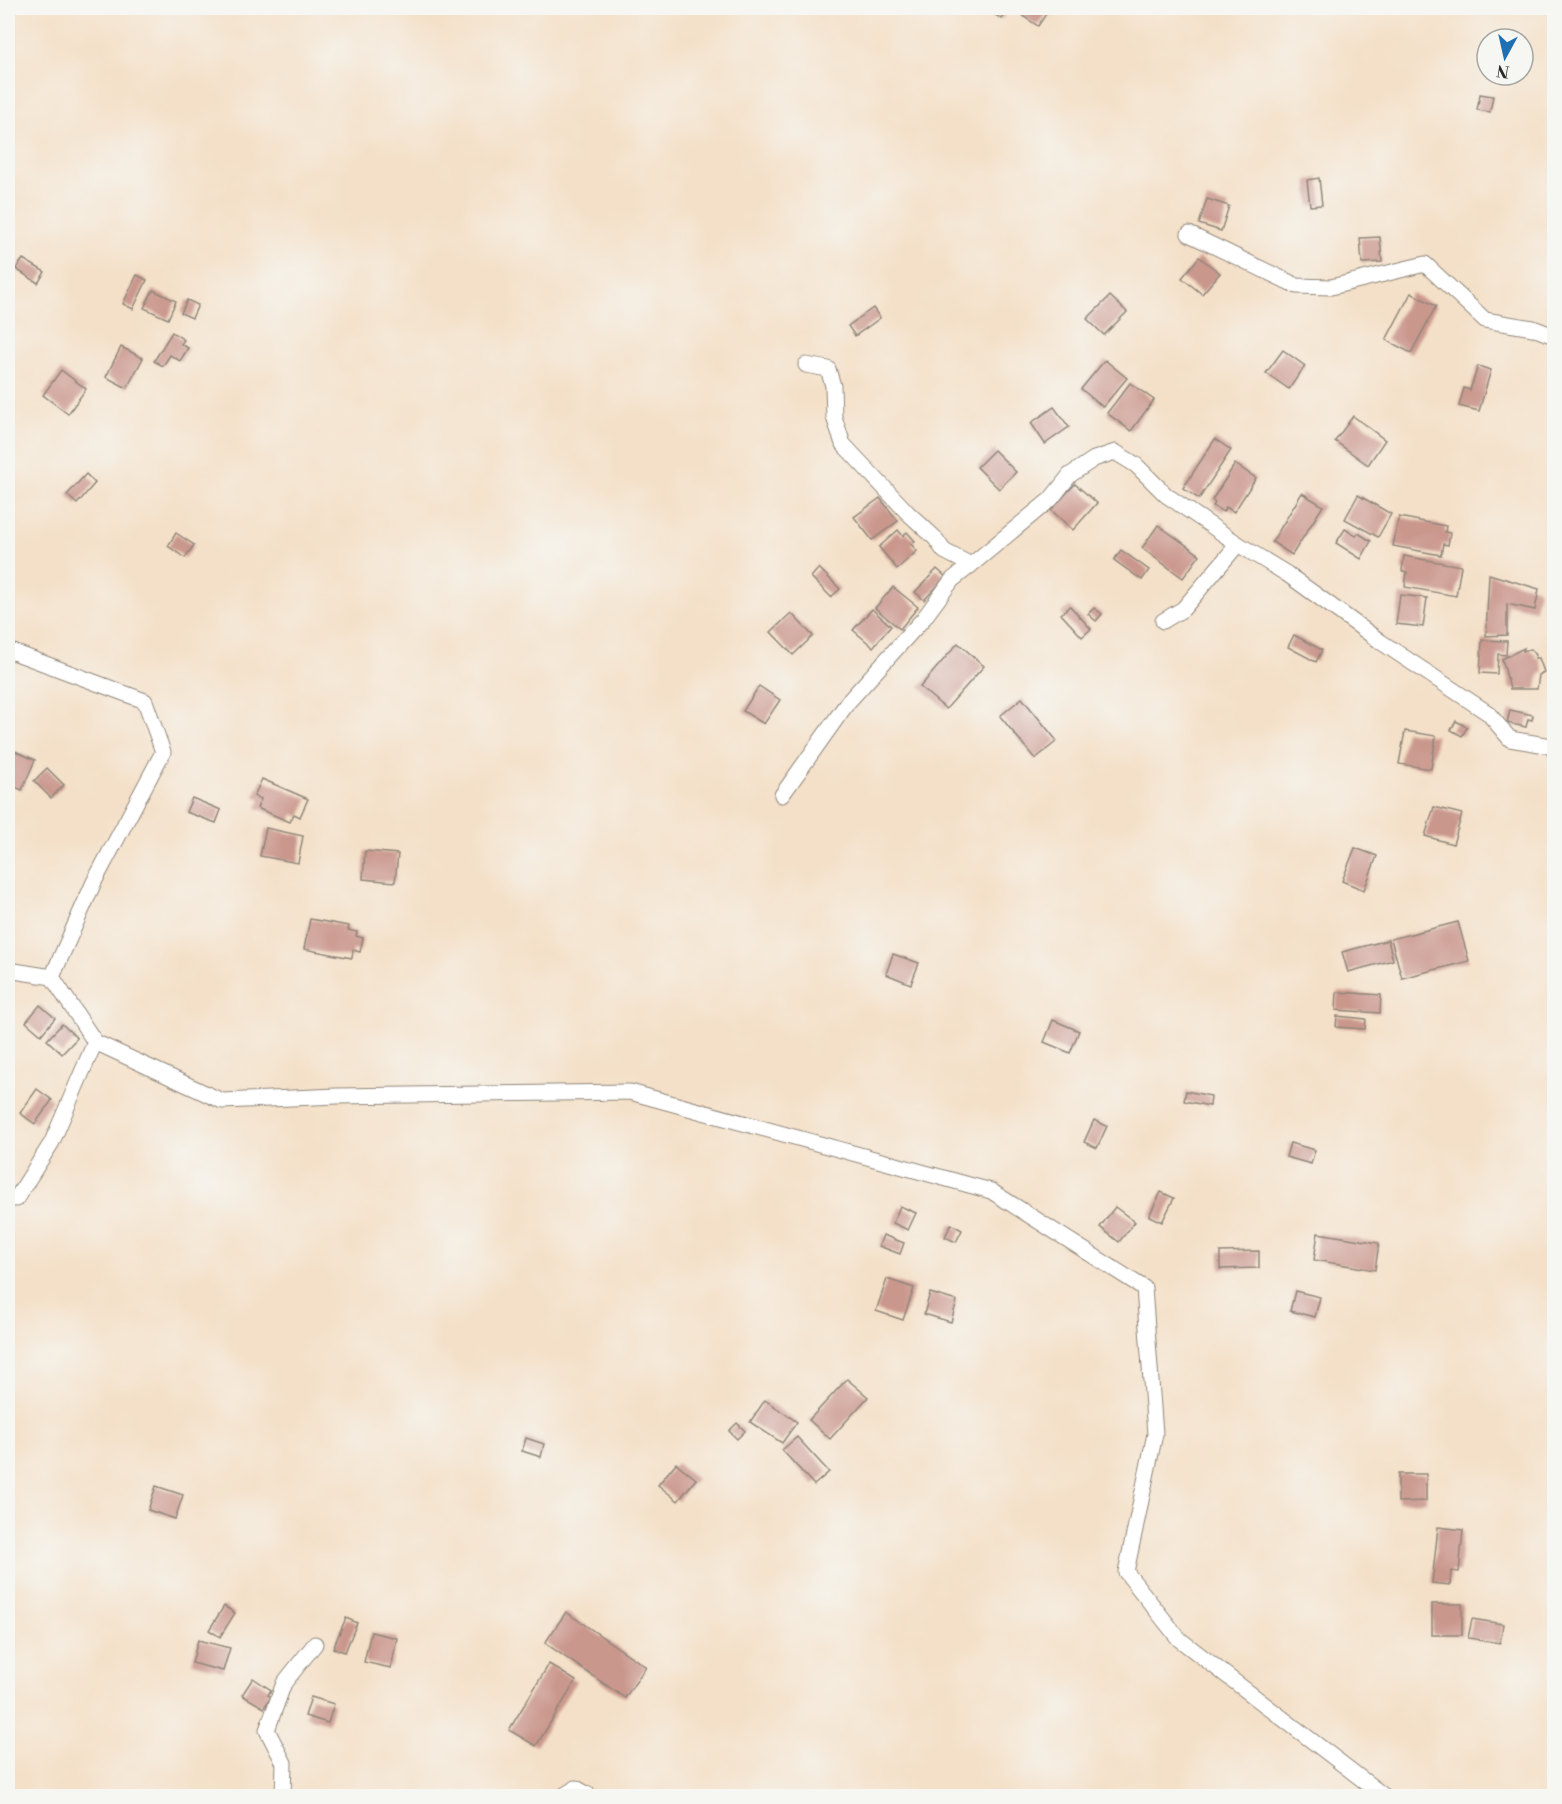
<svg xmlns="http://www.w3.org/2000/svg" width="1562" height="1804" font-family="'Libre Bodoni',serif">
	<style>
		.building { fill: #ca978d }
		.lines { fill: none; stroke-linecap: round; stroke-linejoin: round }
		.street-casing { stroke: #90867a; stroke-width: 17 }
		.street { stroke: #fff; stroke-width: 15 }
	</style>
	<rect width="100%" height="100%" fill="#f6f6f2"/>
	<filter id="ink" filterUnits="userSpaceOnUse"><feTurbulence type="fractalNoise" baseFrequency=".0167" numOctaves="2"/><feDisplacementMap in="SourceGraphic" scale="12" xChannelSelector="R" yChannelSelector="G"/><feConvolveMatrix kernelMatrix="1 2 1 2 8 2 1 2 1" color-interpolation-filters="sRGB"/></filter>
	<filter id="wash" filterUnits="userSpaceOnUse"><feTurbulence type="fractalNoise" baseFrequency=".008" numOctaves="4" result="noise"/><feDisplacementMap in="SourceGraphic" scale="24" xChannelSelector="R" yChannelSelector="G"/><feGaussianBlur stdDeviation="1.35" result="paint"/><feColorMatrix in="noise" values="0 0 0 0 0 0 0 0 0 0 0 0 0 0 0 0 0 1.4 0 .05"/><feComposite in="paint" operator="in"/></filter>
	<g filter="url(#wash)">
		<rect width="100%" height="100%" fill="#f4e0c8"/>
		<g id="blocks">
			<g class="building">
				<polygon points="983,8 1009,8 1002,19"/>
				<polygon points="1028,8 1050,8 1038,26 1023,16"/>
				<polygon points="1480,94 1493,96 1490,112 1477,110"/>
				<polygon points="1319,178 1322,205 1310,206 1307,180"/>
				<polygon points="1207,199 1229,206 1221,231 1199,224"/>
				<polygon points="1380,237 1382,262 1362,263 1360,238"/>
				<polygon points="1199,257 1220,273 1202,294 1182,278"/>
				<polygon points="23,259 45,272 38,283 16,269"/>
				<polygon points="137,275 147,280 133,309 123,304"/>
				<polygon points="153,290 176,301 168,319 144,308"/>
				<polygon points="1411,293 1436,306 1411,353 1386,340"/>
				<polygon points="1110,296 1127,312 1104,335 1087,319"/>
				<polygon points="187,300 198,305 192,318 181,313"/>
				<polygon points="873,308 880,318 855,336 848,326"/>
				<polygon points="172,332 184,340 181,344 188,348 180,361 170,355 163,366 154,361"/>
				<polygon points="121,347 143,358 127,388 106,377"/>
				<polygon points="1283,350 1305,366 1289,389 1266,373"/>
				<polygon points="1105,360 1127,378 1103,407 1081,389"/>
				<polygon points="1478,366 1491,370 1479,411 1459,406 1464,388 1470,390"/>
				<polygon points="61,370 86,389 68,414 43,395"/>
				<polygon points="1130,383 1154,400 1131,431 1107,413"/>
				<polygon points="1054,407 1069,427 1045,444 1031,423"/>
				<polygon points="1353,416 1385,440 1368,465 1335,441"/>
				<polygon points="1215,439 1231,450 1199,499 1183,488"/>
				<polygon points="994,450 1016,472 999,489 977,467"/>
				<polygon points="1235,464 1256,478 1234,512 1226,507 1223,512 1213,506 1215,503 1212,500"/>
				<polygon points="86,474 95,483 77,504 67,495"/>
				<polygon points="1075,484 1097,503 1073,530 1051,510"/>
				<polygon points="1302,493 1323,506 1292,555 1272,542"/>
				<polygon points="1358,495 1391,514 1378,537 1345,519"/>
				<polygon points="880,498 898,521 872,540 854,517"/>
				<polygon points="1399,517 1446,526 1445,532 1450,533 1448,545 1443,544 1441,555 1393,546"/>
				<polygon points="1158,525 1200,555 1183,578 1142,548"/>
				<polygon points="1345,529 1356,536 1358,533 1371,541 1361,559 1336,543"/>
				<polygon points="898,530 903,536 907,532 915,541 911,544 917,551 897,569 879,547"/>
				<polygon points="176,533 194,545 185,558 168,546"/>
				<polygon points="1121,550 1149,570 1142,580 1114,560"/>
				<polygon points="1404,556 1461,566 1456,596 1405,587 1407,572 1402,571"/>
				<polygon points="819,568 840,589 831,597 811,577"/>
				<polygon points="937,569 946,577 924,600 915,592"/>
				<polygon points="1489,574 1539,589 1535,610 1507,604 1507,635 1486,636"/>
				<polygon points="893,587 918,607 900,629 875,608"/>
				<polygon points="1400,595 1427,598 1423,627 1396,624"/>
				<polygon points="1070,606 1091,629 1082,637 1061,614"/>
				<polygon points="1094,608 1102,614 1096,621 1088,614"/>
				<polygon points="872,609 891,626 873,647 853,630"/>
				<polygon points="791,613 813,636 793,655 771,632"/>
				<polygon points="1294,635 1322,650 1316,662 1288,647"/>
				<polygon points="1482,640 1507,641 1506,655 1498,654 1497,674 1480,673"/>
				<polygon points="958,643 984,666 946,709 920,687"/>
				<polygon points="1524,648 1523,651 1531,649 1536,655 1535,658 1539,658 1544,672 1539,675 1537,689 1510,689 1502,659"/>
				<polygon points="759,686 780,700 764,724 743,711"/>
				<polygon points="1022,698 1057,741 1035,759 1000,716"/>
				<polygon points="1510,710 1533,715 1532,720 1528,719 1526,727 1507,723"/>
				<polygon points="1456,721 1467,727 1462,736 1451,730"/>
				<polygon points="1405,731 1436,736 1431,769 1399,764"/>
				<polygon points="8,748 35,760 22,790 8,784"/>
				<polygon points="47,768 64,785 51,798 34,781"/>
				<polygon points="262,779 308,799 300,817 294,814 290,822 257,808 261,799 254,796"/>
				<polygon points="192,798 221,810 216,823 186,812"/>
				<polygon points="1434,807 1462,814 1453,844 1425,836"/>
				<polygon points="266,828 303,836 298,863 260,856"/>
				<polygon points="1355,848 1377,856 1364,890 1342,881"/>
				<polygon points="365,851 398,854 395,882 363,879"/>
				<polygon points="310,919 349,926 348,930 357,932 356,936 363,938 360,952 353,950 352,958 304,949"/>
				<polygon points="1458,922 1469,961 1402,978 1391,939"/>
				<polygon points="1388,940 1393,960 1348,972 1342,952"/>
				<polygon points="893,954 919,963 911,984 886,974"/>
				<polygon points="1337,992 1381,995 1380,1013 1336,1010"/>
				<polygon points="40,1005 55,1018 41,1035 26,1022"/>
				<polygon points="1337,1016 1366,1019 1365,1029 1336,1027"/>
				<polygon points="1053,1020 1079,1031 1070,1053 1044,1042"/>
				<polygon points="62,1024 77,1038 62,1054 47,1040"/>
				<polygon points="37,1089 52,1100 35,1124 20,1113"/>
				<polygon points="1186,1091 1211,1096 1210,1106 1184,1101"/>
				<polygon points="1094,1120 1107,1126 1097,1148 1084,1142"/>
				<polygon points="1290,1143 1315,1150 1311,1164 1286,1157"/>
				<polygon points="1161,1192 1174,1198 1162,1222 1149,1216"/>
				<polygon points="900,1206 916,1213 908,1230 893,1223"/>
				<polygon points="1115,1207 1135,1222 1119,1242 1100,1227"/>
				<polygon points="951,1224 962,1230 956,1242 945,1237"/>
				<polygon points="1318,1233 1379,1243 1375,1270 1314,1260"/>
				<polygon points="883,1235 904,1243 900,1254 879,1246"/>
				<polygon points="1259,1251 1259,1268 1220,1269 1220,1252"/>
				<polygon points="887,1279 914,1288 903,1320 876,1311"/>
				<polygon points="1295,1291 1320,1297 1315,1317 1290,1311"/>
				<polygon points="930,1293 957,1301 951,1322 924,1314"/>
				<polygon points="847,1379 868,1397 830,1439 809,1420"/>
				<polygon points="765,1400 797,1422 782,1443 750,1422"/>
				<polygon points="737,1423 745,1431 737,1439 729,1431"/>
				<polygon points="797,1437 829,1472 814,1485 782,1450"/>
				<polygon points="526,1438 544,1444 541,1457 522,1451"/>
				<polygon points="676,1463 696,1479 678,1501 658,1485"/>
				<polygon points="1398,1474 1426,1474 1426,1501 1398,1502"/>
				<polygon points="156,1486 183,1495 175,1519 148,1510"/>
				<polygon points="1438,1527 1463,1530 1459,1572 1451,1571 1450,1585 1432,1583"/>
				<rect x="1432" y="1604" width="30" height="31"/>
				<polygon points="224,1606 235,1613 220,1637 209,1630"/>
				<polygon points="566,1612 646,1667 625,1698 545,1643"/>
				<polygon points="346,1618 357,1623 345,1652 333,1648"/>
				<polygon points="1472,1619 1503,1624 1500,1643 1468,1638"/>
				<polygon points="371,1632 397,1638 391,1668 364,1662"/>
				<polygon points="198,1640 230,1648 223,1671 192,1663"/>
				<polygon points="549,1664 576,1681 536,1746 509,1730"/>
				<polygon points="253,1678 271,1690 268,1695 271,1697 264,1708 242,1695"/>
				<polygon points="311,1697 334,1704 328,1723 305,1716"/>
			</g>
		</g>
	</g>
	<g filter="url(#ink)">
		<use href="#blocks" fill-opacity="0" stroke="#90867a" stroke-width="1.5"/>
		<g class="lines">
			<defs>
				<g id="street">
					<polyline points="1189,234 1297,286 1331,287 1425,264 1485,320 1533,328 1554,336"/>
					<polyline points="806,365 828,369 833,386 834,417 843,444 908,513 935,538 944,551 971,565 1051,499 1070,475 1094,459 1115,452 1136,465 1166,495 1238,544 1183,609 1163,621"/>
					<polyline points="1238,544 1287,574 1381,642 1488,713 1510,739 1551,746 1554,751"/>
					<polyline points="8,650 145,701 163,752 94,882 52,977"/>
					<polyline points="782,795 848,702 924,618 952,580 971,565"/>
					<polyline points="8,970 52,977 95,1042 222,1101 337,1096 630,1092 991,1191 1144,1288 1155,1434 1126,1572 1179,1639 1384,1796"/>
					<polyline points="8,1198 16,1199 52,1142 95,1042"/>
					<polyline points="283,1796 284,1763 267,1730 284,1683 315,1644"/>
					<polyline points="563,1796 576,1788 590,1796"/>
				</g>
			</defs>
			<use href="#street" class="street-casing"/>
			<use href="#street" class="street"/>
		</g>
	</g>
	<rect width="1562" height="1804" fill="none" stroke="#f6f6f2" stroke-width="30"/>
	<g transform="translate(1505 57) rotate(188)"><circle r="28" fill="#f6f6f2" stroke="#a5a5a2" stroke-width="1.5"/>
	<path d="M0-4.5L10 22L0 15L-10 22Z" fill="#1f6fb2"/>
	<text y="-9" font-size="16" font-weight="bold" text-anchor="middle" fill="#2b2b2b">N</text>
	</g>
</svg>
